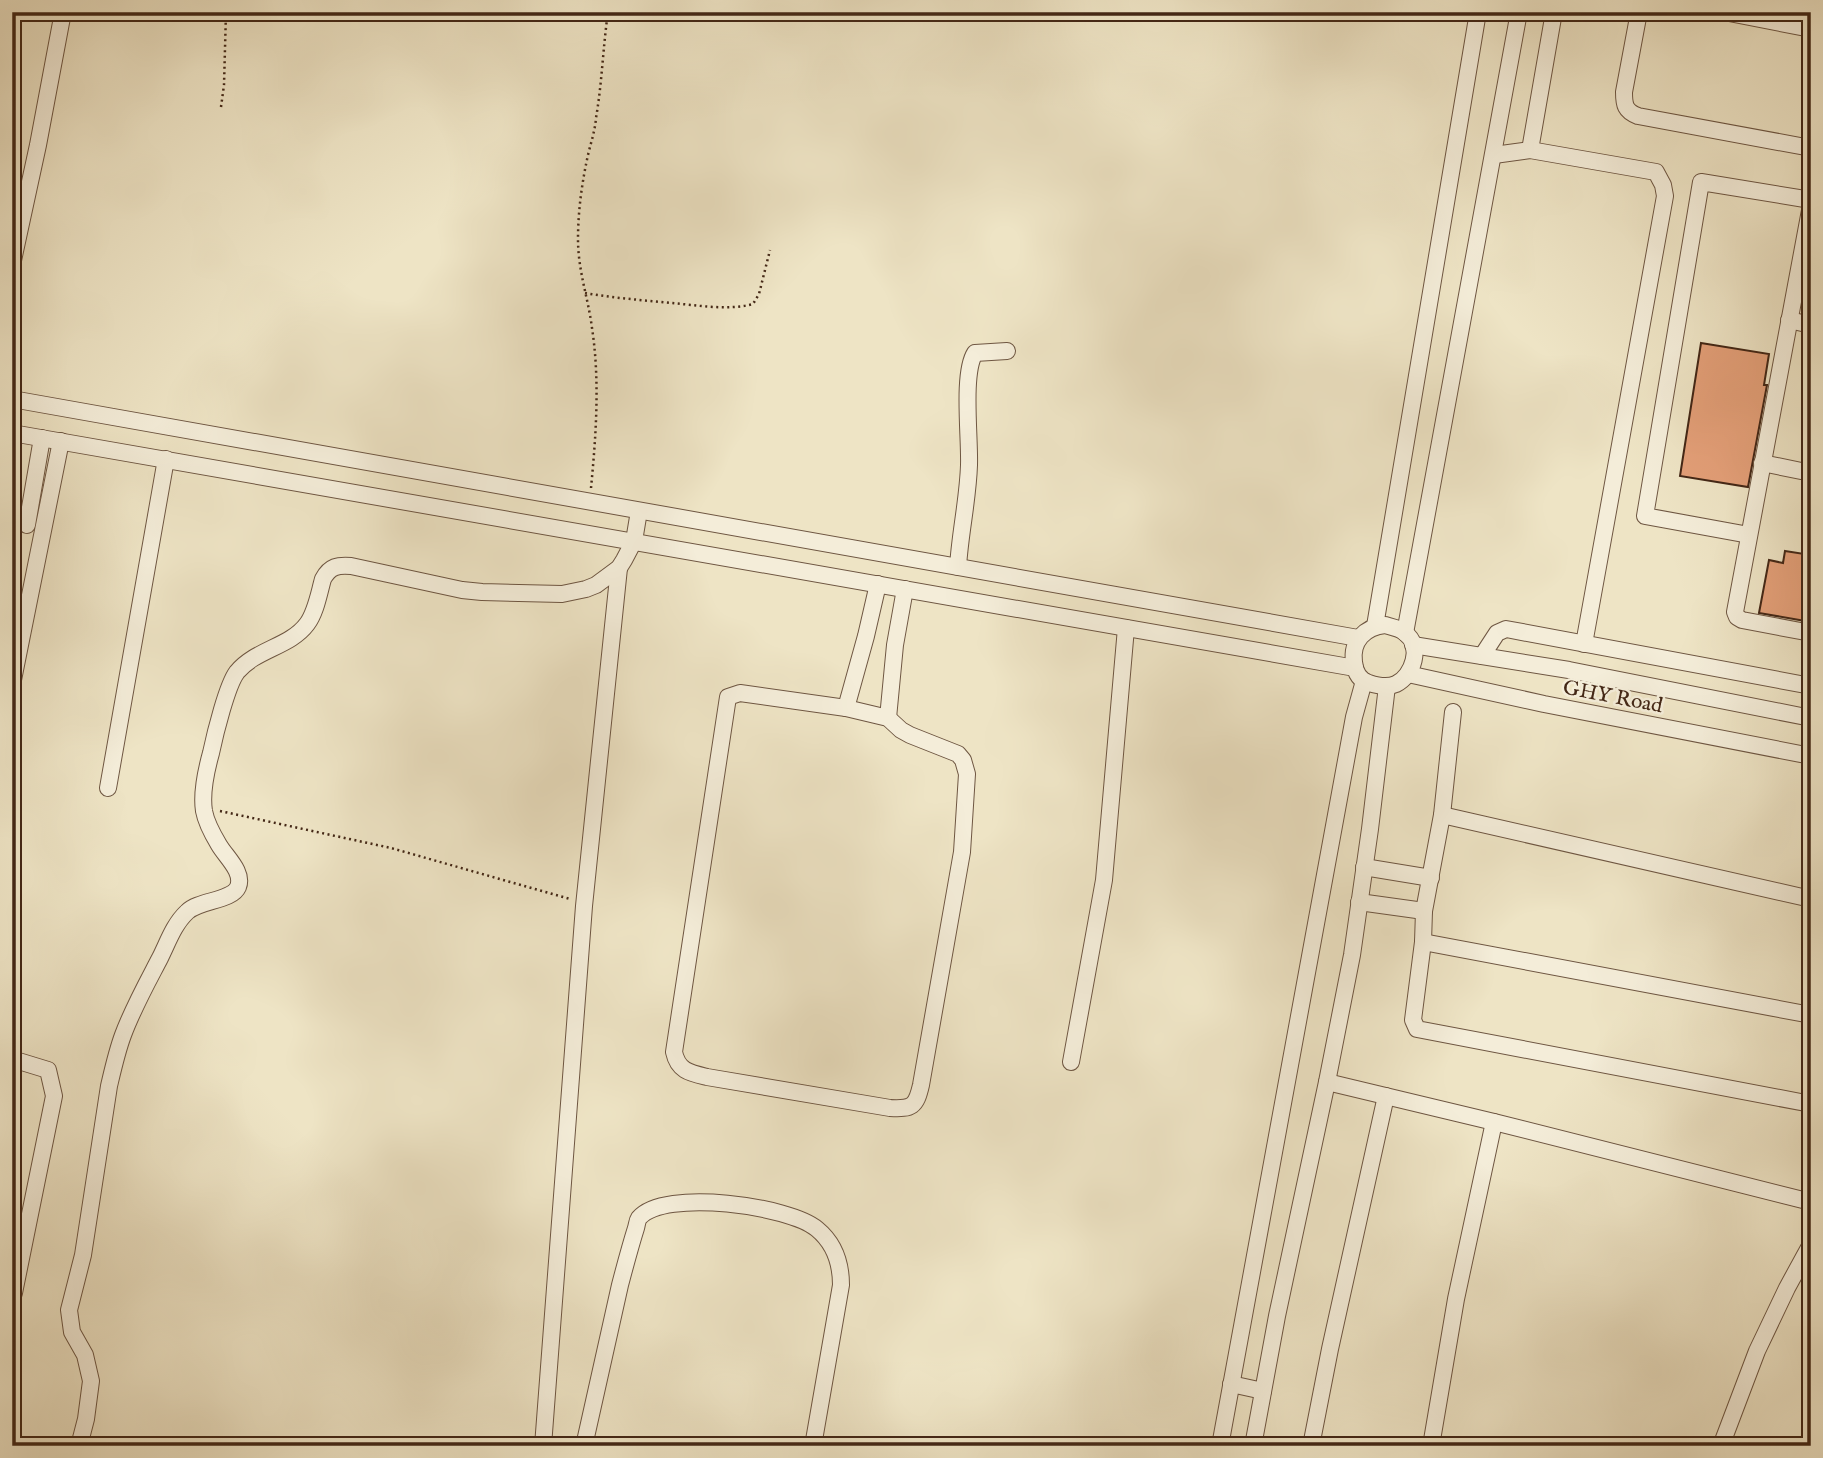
<svg xmlns="http://www.w3.org/2000/svg" width="1823" height="1458" font-family="'IM FELL English',serif">
	<style>
		.building { fill: #e39f78; stroke: #432716; stroke-width: 2 }
		.lines { fill: none; stroke-linecap: round; stroke-linejoin: round }
		.minor-casing { stroke: #6e5642; stroke-width: 18 }
		.path { stroke: #432716; stroke-width: 2.5; stroke-dasharray: 2 3.5; stroke-linecap: butt }
		.minor { stroke: #f4edd9; stroke-width: 16 }
		.labels { text-anchor: middle; stroke-width: 5; stroke-linejoin: round; paint-order: stroke }
		.street-label { font-size: 21px; fill: #432716; stroke: #f4edd9 }
	</style>
	<rect width="100%" height="100%" fill="#eee4c5"/>
	<filter id="stains"><feTurbulence type="fractalNoise" baseFrequency=".00286" numOctaves="4"/><feColorMatrix values="0 0 0 0 .2 0 0 0 0 .09 0 0 0 0 .02 0 0 0 .5 -.17"/></filter>
	<radialGradient id="worn" r=".72"><stop offset=".6" stop-color="#630" stop-opacity="0"/><stop offset="1" stop-color="#630" stop-opacity=".3"/></radialGradient>
	<g class="building">
		<polygon points="1701,343 1769,354 1764,385 1767,385 1748,487 1680,476"/>
		<polygon points="1785,551 1811,555 1811,622 1759,613 1769,560 1783,563"/>
	</g>
	<g class="lines">
		<defs>
			<g id="minor">
				<path d="M 1639,12 L 1624,92 C 1624,105 1625,111 1638,116 L 1811,148"/>
				<polyline points="1724,12 1811,29"/>
				<polyline points="1530,150 1554,12"/>
				<polyline points="1494,155 1530,150 1656,172 1663,185 1665,196 1584,644"/>
				<polyline points="1811,205 1735,612 1737,617 1742,620 1811,633"/>
				<polyline points="12,265 38,145 63,12"/>
				<polyline points="1789,320 1811,325"/>
				<polyline points="12,399 1358,638"/>
				<polyline points="12,433 1355,668"/>
				<polyline points="1762,463 1811,473"/>
				<polyline points="27,525 42,438"/>
				<polyline points="1749,535 1645,516 1701,182 1811,200"/>
				<path d="M 958,567 C 960,533 968,499 969,465 C 970,438 962,373 975,353 L 1007,351"/>
				<path d="M 1385,625 C 1392,627 1400,628 1405,633 C 1423,646 1413,676 1396,684 C 1387,688 1378,686 1369,683 C 1359,680 1355,672 1354,662 C 1351,641 1365,627 1385,625 Z"/>
				<polyline points="1375,626 1478,12"/>
				<polyline points="1405,633 1519,12"/>
				<polyline points="1413,645 1569,670 1811,718"/>
				<polyline points="1482,656 1497,633 1506,629 1811,686"/>
				<polyline points="1408,674 1544,704 1811,756"/>
				<polyline points="12,685 61,441"/>
				<path d="M 740,693 L 846,708 L 888,718 L 901,730 L 910,735 L 958,754 L 963,760 L 967,774 L 962,852 L 921,1085 C 916,1107 912,1109 890,1108 L 707,1077 C 690,1073 678,1071 674,1052 L 728,697 Z"/>
				<polyline points="846,708 866,636 878,584"/>
				<polyline points="888,718 895,645 905,589"/>
				<polyline points="108,788 166,459"/>
				<polyline points="1442,815 1453,712"/>
				<polyline points="1364,867 1431,878"/>
				<polyline points="1811,899 1442,815 1424,911 1423,942 1413,1020 1417,1029 1811,1104"/>
				<polyline points="1359,902 1424,911"/>
				<polyline points="1423,942 1811,1015"/>
				<polyline points="12,1059 48,1070 54,1096 14,1293 12,1294"/>
				<polyline points="1071,1062 1104,880 1126,628"/>
				<polyline points="1327,1082 1494,1122 1811,1202"/>
				<polyline points="1231,1384 1263,1391"/>
				<path d="M 79,1446 L 86,1419 L 91,1381 L 85,1355 L 72,1332 L 69,1310 L 83,1255 L 109,1086 C 113,1069 117,1051 123,1035 C 133,1008 147,983 160,958 C 168,942 174,924 187,912 C 199,900 232,901 238,887 C 244,872 226,857 219,845 C 213,835 206,822 204,811 C 201,792 206,771 211,753 C 215,734 227,685 237,672 C 256,649 290,647 307,624 C 316,612 319,593 323,579 C 330,566 338,565 351,566 L 462,590 L 482,592 L 562,594 L 586,589 L 596,585 L 619,568 L 624,560 L 634,541 L 639,511"/>
				<polyline points="543,1446 584,906 619,568"/>
				<path d="M 584,1446 C 596,1392 608,1338 620,1285 C 625,1266 630,1247 636,1228 C 637,1225 637,1221 639,1218 C 664,1188 790,1206 817,1229 C 834,1243 841,1263 841,1285 L 813,1446"/>
				<polyline points="1220,1446 1354,717 1364,681"/>
				<polyline points="1253,1446 1277,1316 1327,1082 1352,955 1370,829 1387,686"/>
				<polyline points="1311,1446 1330,1349 1386,1096"/>
				<polyline points="1431,1446 1456,1299 1494,1122"/>
				<polyline points="1721,1446 1757,1351 1787,1288 1811,1244"/>
			</g>
		</defs>
		<use href="#minor" class="minor-casing"/>
		<g class="path">
			<polyline points="221,107 224,85 226,12"/>
			<path d="M 585,293 C 613,298 642,300 671,303 C 697,305 727,311 753,304 L 759,294 L 770,250"/>
			<path d="M 591,488 C 596,436 600,380 592,328 C 588,297 578,271 578,239 C 578,211 582,182 588,155 C 591,142 595,131 596,118 C 602,83 603,47 608,12"/>
			<polyline points="220,811 391,848 570,899"/>
		</g>
		<use href="#minor" class="minor"/>
	</g>
	<g class="labels">
		<g class="street-label">
			<text transform="translate(1613 696) rotate(11)" y="7">GHY Road</text>
		</g>
	</g>
	<rect width="1823" height="1458" fill="none" stroke="#eee4c5" stroke-width="42"/>
	<rect x="14" y="14" width="1795" height="1430" fill="none" stroke="#432716" stroke-width="3.5"/>
	<rect x="21" y="21" width="1781" height="1416" fill="none" stroke="#432716" stroke-width="2"/>
	<rect width="100%" height="100%" filter="url(#stains)"/>
	<rect width="100%" height="100%" fill="url(#worn)"/>
</svg>
